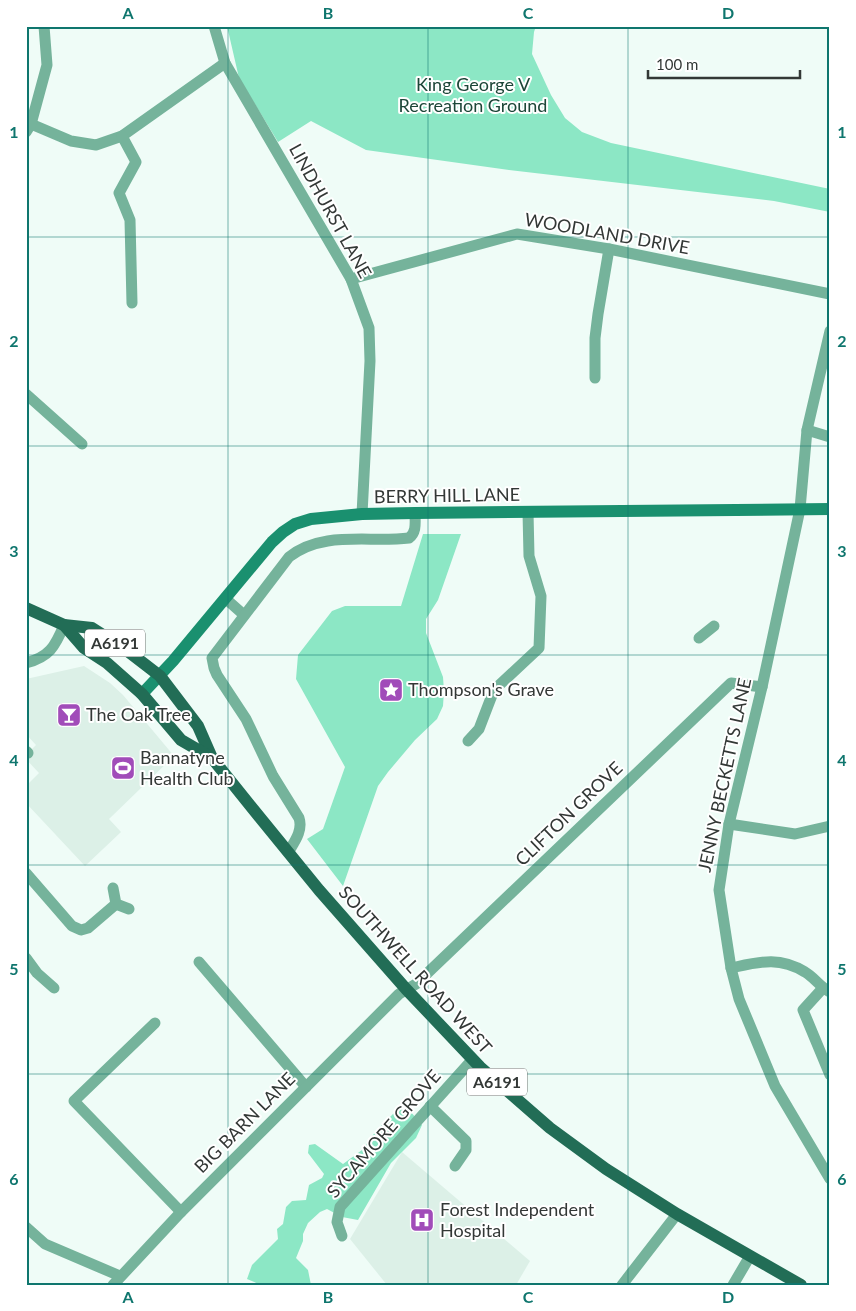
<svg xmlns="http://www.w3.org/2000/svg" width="856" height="1311" font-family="Lato,sans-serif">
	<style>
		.built { fill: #dcf0e7 }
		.green { fill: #8ce7c5 }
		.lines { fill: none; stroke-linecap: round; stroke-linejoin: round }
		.street { stroke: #75b39b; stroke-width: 11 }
		.secondary { stroke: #1a906f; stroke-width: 12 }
		.primary { stroke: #226d56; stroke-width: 12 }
		.grid { fill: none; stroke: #0f766e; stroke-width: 1; stroke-opacity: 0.55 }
		.labels { text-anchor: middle; stroke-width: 4; stroke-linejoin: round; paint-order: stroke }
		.shield { fill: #fff; stroke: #707472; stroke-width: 1 }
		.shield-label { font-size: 16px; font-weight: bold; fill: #333836 }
		.park-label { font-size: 18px; fill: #1c4638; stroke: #fff }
		.street-label { font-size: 18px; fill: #333836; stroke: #fff }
		.poi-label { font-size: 18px; fill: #333836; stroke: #fff; text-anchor: start }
		.neatline { fill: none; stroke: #0f766e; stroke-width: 2 }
		.grid-label { font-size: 16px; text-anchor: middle; font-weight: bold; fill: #0f766e }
	</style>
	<rect width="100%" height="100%" fill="#effcf7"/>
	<g class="built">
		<polygon points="84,666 110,683 123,695 174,756 109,819 121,832 85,866 26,803 26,786 39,773 26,759 26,755 36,745 26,734 26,679"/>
		<polygon points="402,1152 530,1261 516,1285 387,1285 350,1239"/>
	</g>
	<g class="green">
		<polygon points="227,26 536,26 534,32 532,54 551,95 565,118 582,132 611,143 830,189 830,212 774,201 509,170 366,150 311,121 278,142 239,78"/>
		<polygon points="423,534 461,534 438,600 426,619 426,633 443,677 444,691 443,706 437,719 415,740 388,772 378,786 343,886 307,839 323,829 345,767 296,679 298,655 332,611 345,606 401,606"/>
		<polygon points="398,1109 410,1111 422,1125 416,1138 391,1163 358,1220 342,1217 327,1209 320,1212 308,1223 303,1234 303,1241 296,1258 308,1270 311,1285 261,1285 247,1279 252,1265 278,1239 277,1229 283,1224 286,1207 292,1201 306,1200 309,1185 322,1178 324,1174 308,1153 309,1145 315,1144 343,1164 362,1150 376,1131"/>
	</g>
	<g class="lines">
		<g class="street">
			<polyline points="214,26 225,63 351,279 369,328 370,361 362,514"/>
			<polyline points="31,124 71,141 96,145 122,136 225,63"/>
			<polyline points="26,132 31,124 47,65 44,26"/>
			<polyline points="122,136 136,162 119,193 130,220 132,303"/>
			<polyline points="351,279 517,234 609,249 830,294"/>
			<polyline points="830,331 807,430 800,509 762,687 729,824 719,890 731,968 739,999 775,1086 830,1179"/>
			<polyline points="595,378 595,338 598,314 609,249"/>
			<polyline points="26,394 82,444"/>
			<polyline points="807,430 830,437"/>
			<polyline points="226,599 244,615"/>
			<polyline points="699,638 714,626"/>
			<path d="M 26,663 C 49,657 55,647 64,625"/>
			<polyline points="468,741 479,729 494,690 539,648 541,596 529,556 528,512"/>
			<polyline points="26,751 28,753"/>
			<polyline points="729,824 795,834 830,826"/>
			<path d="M 289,851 C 295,841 303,830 299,818 L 273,776 L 246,719 L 217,675 L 214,668 L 212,658 L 289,557 C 323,530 369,543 409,538 C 417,532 415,522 415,513"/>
			<polyline points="26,873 72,926 81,930 88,928 116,904"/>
			<polyline points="113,888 116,904 129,909"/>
			<polyline points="26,958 37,973 54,988"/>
			<polyline points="199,962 306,1087"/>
			<path d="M 731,968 C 759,962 779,956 805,972 C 814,977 820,987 830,992"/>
			<polyline points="823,988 803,1010 830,1075"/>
			<polyline points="155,1023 74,1101 181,1212"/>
			<polyline points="430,1106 466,1141 466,1150 455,1166"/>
			<polyline points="26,1227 45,1244 120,1276"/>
			<polyline points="342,1236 337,1222 340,1207 472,1060"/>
			<polyline points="113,1285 181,1212 399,994 416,984 731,683 762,687"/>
			<polyline points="622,1285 677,1214"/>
			<polyline points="733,1285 750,1256"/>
		</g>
		<polyline class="secondary" points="142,694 173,661 272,542 283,532 295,524 311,519 362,514 415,513 830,509"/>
		<g class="primary">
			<polyline points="26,608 64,625 92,628 125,649 160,676 198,726 212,758 253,809 319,890 406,989 480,1067 550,1128 606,1169 677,1214 801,1285"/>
			<polyline points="64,625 84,648 107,663 142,694 181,740 212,758"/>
		</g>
	</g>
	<path class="grid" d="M 228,26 L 228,1285M 428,26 L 428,1285M 628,26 L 628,1285M 26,237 L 830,237M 26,446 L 830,446M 26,655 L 830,655M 26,865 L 830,865M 26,1074 L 830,1074"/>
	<defs>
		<symbol id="sight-square" viewBox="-11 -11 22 22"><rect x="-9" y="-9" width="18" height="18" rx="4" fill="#a14cb9" stroke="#fff"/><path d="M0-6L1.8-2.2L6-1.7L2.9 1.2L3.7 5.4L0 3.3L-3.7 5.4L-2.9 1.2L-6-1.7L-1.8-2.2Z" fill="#fff"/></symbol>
		<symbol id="bar-square" viewBox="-11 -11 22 22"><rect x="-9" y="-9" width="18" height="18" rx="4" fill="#a14cb9" stroke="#fff"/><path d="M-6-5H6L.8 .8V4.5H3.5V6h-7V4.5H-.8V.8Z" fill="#fff"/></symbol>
		<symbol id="stadium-square" viewBox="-11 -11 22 22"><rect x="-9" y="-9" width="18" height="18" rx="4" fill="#a14cb9" stroke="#fff"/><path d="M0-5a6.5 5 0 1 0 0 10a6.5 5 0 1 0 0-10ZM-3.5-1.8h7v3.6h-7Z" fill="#fff"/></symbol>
		<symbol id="hospital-square" viewBox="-11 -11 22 22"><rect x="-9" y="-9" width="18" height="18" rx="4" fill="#a14cb9" stroke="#fff"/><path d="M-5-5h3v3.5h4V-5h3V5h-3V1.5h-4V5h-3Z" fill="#fff"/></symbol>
	</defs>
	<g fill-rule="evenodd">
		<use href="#sight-square" x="377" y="676" width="28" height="28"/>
		<use href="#bar-square" x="55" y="701" width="28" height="28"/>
		<use href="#stadium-square" x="109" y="754" width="28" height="28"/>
		<use href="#hospital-square" x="408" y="1206" width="28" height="28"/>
	</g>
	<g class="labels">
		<g class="shield">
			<rect x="85" y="629.5" width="60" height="27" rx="4"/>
			<rect x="467" y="1068.5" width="60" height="27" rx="4"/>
		</g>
		<g class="shield-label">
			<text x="115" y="649">A6191</text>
			<text x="497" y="1088">A6191</text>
		</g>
		<g class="park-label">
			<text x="473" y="91">King George V<tspan x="473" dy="21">Recreation Ground</tspan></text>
		</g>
		<g class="street-label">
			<text transform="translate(330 211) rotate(61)" y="6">LINDHURST LANE</text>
			<text transform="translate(607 234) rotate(10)" y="6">WOODLAND DRIVE</text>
			<text transform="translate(447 496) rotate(-1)" y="6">BERRY HILL LANE</text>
			<text transform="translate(725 775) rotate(-78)" y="6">JENNY BECKETTS LANE</text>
			<text transform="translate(569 814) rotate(-44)" y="6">CLIFTON GROVE</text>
			<text transform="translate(415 970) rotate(48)" y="6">SOUTHWELL ROAD WEST</text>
			<text transform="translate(245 1123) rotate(-45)" y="6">BIG BARN LANE</text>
			<text transform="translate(384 1134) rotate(-49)" y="6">SYCAMORE GROVE</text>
		</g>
		<g class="poi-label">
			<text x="408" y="696">Thompson's Grave</text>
			<text x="86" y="721">The Oak Tree</text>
			<text x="140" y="764">Bannatyne<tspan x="140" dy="21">Health Club</tspan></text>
			<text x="440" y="1216">Forest Independent<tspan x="440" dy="21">Hospital</tspan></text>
		</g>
	</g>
	<rect width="856" height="1311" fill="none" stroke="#ffffff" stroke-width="55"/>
	<path d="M648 70v8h152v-8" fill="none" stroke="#333836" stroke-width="2.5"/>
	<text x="656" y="70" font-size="15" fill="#333836" stroke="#ffffff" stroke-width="4" paint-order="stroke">100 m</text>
	<rect x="28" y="28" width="800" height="1256" class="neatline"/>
	<g class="grid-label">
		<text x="128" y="19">A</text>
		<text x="328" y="19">B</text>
		<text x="528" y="19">C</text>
		<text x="728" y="19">D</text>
		<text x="14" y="138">1</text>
		<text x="842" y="138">1</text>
		<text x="14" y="347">2</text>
		<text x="842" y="347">2</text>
		<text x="14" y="557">3</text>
		<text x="842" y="557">3</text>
		<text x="14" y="766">4</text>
		<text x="842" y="766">4</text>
		<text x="14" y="975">5</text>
		<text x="842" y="975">5</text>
		<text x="14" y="1185">6</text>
		<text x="842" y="1185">6</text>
		<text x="128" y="1303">A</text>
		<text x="328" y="1303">B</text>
		<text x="528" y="1303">C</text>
		<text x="728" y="1303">D</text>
	</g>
</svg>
